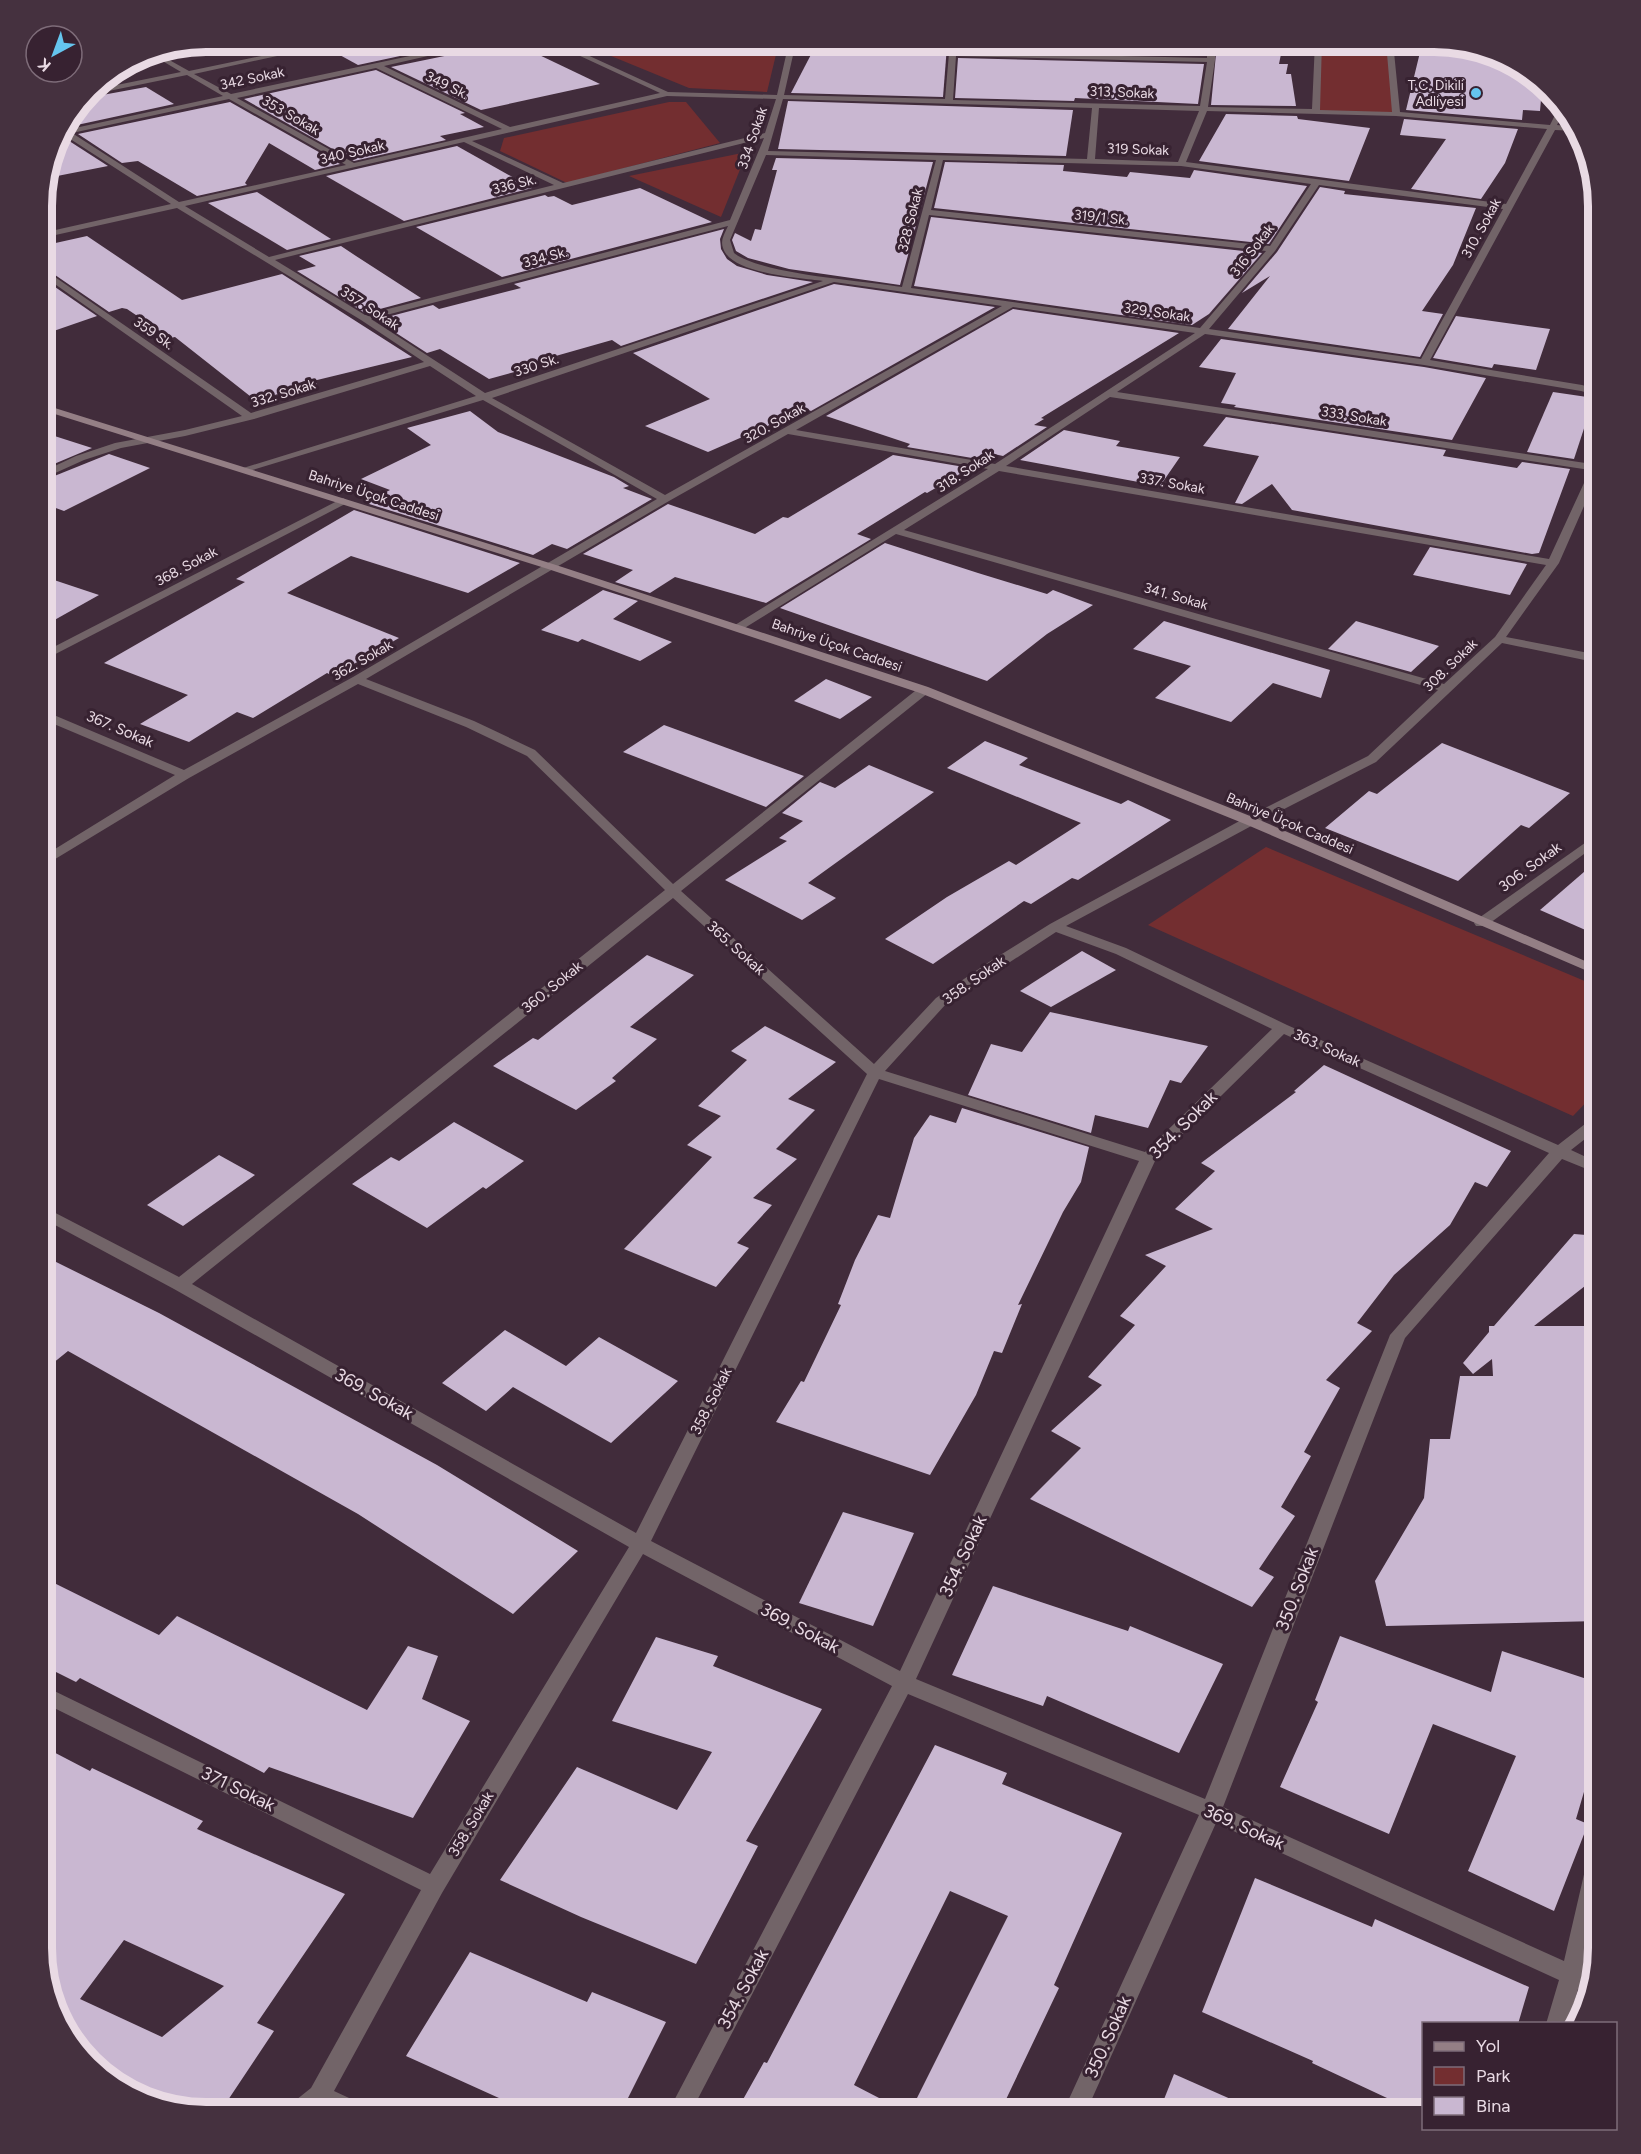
<svg xmlns="http://www.w3.org/2000/svg" width="1641" height="2154" font-family="Figtree,sans-serif">
	<style>
		.green { fill: #732e30 }
		.building { fill: #c9b7d1; fill-rule: evenodd }
		.lines { fill: none; stroke-linecap: round; stroke-linejoin: round }
		.street { fill: #726468; fill-rule: evenodd }
		.secondary { fill: #947f85; fill-rule: evenodd }
		.poi-dot { fill: #65c5ee; stroke: #372231; stroke-width: 2 }
		.labels { text-anchor: middle; stroke-width: 6; stroke-linejoin: round; paint-order: stroke }
		.far-street-label { font-size: 14px; fill: #e9dae4; stroke: #372231 }
		.far-poi-label { font-size: 14px; fill: #e9dae4; stroke: #372231; text-anchor: end }
		.street-label { font-size: 15px; fill: #e9dae4; stroke: #372231 }
		.near-street-label { font-size: 18px; fill: #e9dae4; stroke: #372231 }
		.rim { fill: none; stroke: #e9dae4; stroke-width: 8 }
	</style>
	<rect width="100%" height="100%" fill="#412c3b"/>
	<g class="green">
		<polygon points="577,42 779,42 767,92 689,88"/>
		<polygon points="1319,42 1389,42 1396,114 1316,112"/>
		<polygon points="669,102 686,102 720,143 567,183 500,151 504,138"/>
		<polygon points="747,152 721,217 629,176"/>
		<polygon points="1266,847 1599,987 1599,1089 1573,1116 1148,925"/>
	</g>
	<g class="building">
		<polygon points="344,42 433,42 442,47 358,65 327,48"/>
		<polygon points="512,42 600,84 481,110 391,67"/>
		<polygon points="968,42 1184,42 1205,43 1205,56 959,50 959,46 967,47"/>
		<polygon points="1228,42 1283,44 1279,64 1288,64 1286,74 1291,74 1296,106 1211,105 1217,44 1227,45"/>
		<polygon points="817,43 947,46 943,97 791,93"/>
		<polygon points="1422,44 1466,49 1517,64 1542,88 1540,111 1523,110 1522,120 1406,110"/>
		<polygon points="958,58 1204,64 1198,104 1075,98 1074,101 955,98"/>
		<polygon points="376,70 465,113 460,114 484,127 440,136 446,140 354,161 244,99"/>
		<polygon points="146,87 174,104 63,128 86,98"/>
		<polygon points="788,101 1073,110 1066,156 778,149"/>
		<polygon points="230,102 340,164 315,170 269,143 245,183 247,185 197,196 138,161 122,163 78,134"/>
		<polygon points="1226,114 1297,116 1298,119 1370,128 1349,181 1199,161"/>
		<polygon points="1404,119 1518,129 1505,163 1481,199 1411,189 1446,139 1400,135"/>
		<polygon points="58,137 63,137 108,166 47,178"/>
		<polygon points="457,146 532,188 404,221 326,176"/>
		<polygon points="776,158 933,162 900,285 789,269 748,258 736,251 732,240 735,233 751,241 755,229 761,230 777,170 772,170"/>
		<polygon points="945,162 1064,165 1063,171 1127,177 1130,172 1190,178 1194,170 1307,186 1269,244 934,208"/>
		<polygon points="1320,187 1345,191 1344,194 1476,208 1453,265 1422,311 1443,314 1420,357 1228,329 1270,276 1242,293 1277,252"/>
		<polygon points="640,188 712,222 502,277 416,227 545,195 548,197 554,196 572,205"/>
		<polygon points="257,192 331,239 287,250 208,203"/>
		<polygon points="931,217 1262,253 1209,314 1192,325 914,286"/>
		<polygon points="724,229 720,239 721,249 727,259 737,266 767,275 813,282 621,346 612,340 524,365 529,368 489,379 440,349 427,353 376,320 433,305 439,309 521,288 514,284"/>
		<polygon points="87,236 182,300 282,274 412,357 313,381 317,384 255,400 175,337 170,338 127,309 122,308 109,312 42,266 42,246"/>
		<polygon points="341,246 356,256 421,298 365,313 297,271 316,266 299,256"/>
		<polygon points="42,278 97,316 42,335"/>
		<polygon points="834,284 995,307 811,411 806,409 708,452 645,426 710,399 633,353"/>
		<polygon points="1013,309 1179,333 1041,418 1044,419 1034,425 1047,427 1003,456 994,454 984,460 907,447 910,444 826,416"/>
		<polygon points="1456,316 1550,329 1536,370 1494,364 1492,368 1433,358"/>
		<polygon points="1221,339 1424,367 1486,378 1452,440 1234,407 1236,405 1221,403 1236,373 1199,367"/>
		<polygon points="1553,392 1594,398 1574,459 1527,452"/>
		<polygon points="470,411 498,432 614,477 629,486 623,488 652,499 567,549 552,544 533,555 366,503 390,490 361,479 431,445 407,428"/>
		<polygon points="1226,417 1446,450 1443,456 1517,468 1522,462 1570,469 1539,553 1532,554 1292,510 1272,484 1242,504 1235,503 1259,456 1203,446"/>
		<polygon points="1064,430 1120,441 1116,446 1180,457 1160,486 1020,460"/>
		<polygon points="42,432 92,448 42,469"/>
		<polygon points="109,454 150,468 64,511 42,503 42,481"/>
		<polygon points="893,455 970,468 927,493 925,492 857,534 871,539 766,603 675,577 650,593 615,582 633,570 583,554 668,504 755,534 783,517 788,518"/>
		<polygon points="354,510 520,563 468,593 351,556 287,593 399,638 333,676 327,673 253,718 237,712 189,742 140,724 188,695 104,663 245,582 236,579"/>
		<polygon points="885,543 978,573 1047,594 1053,590 1093,605 1047,634 987,681 780,608"/>
		<polygon points="1430,547 1527,564 1510,595 1413,575"/>
		<polygon points="42,576 99,595 42,627"/>
		<polygon points="603,590 638,601 613,619 672,642 640,661 582,639 578,642 541,630"/>
		<polygon points="1164,621 1330,670 1321,698 1273,683 1231,722 1155,698 1191,666 1133,649"/>
		<polygon points="1356,621 1439,646 1411,672 1328,649"/>
		<polygon points="826,679 872,697 840,719 794,701"/>
		<polygon points="664,725 804,776 766,807 623,752"/>
		<polygon points="985,741 1028,758 1019,765 1121,804 1128,800 1171,820 1078,880 1072,878 1031,904 1024,901 933,964 885,939 947,897 1009,861 1016,865 1081,823 947,768"/>
		<polygon points="1442,743 1570,793 1529,828 1521,825 1458,881 1325,828 1369,791 1377,794"/>
		<polygon points="869,765 934,792 808,883 836,898 802,920 725,880 787,841 779,838 803,821 782,813 820,782 835,788"/>
		<polygon points="1599,859 1599,936 1540,910"/>
		<polygon points="1082,951 1116,970 1051,1007 1020,991"/>
		<polygon points="647,955 694,975 630,1027 657,1039 612,1078 616,1081 576,1110 493,1066 533,1038 538,1040"/>
		<polygon points="1050,1012 1208,1046 1181,1083 1170,1080 1148,1128 1095,1115 1091,1133 968,1095 991,1044 1022,1052"/>
		<polygon points="765,1026 836,1062 788,1099 815,1110 776,1149 797,1159 753,1198 772,1205 737,1243 749,1248 716,1287 624,1249 712,1157 687,1145 721,1116 698,1106 747,1060 731,1051"/>
		<polygon points="1324,1065 1511,1151 1487,1187 1475,1182 1450,1225 1394,1275 1357,1323 1372,1331 1326,1380 1340,1388 1304,1452 1311,1456 1281,1507 1295,1516 1259,1569 1274,1577 1252,1607 1030,1499 1081,1448 1051,1431 1102,1385 1088,1377 1135,1325 1120,1316 1166,1266 1145,1255 1213,1229 1175,1209 1215,1171 1201,1163 1296,1092 1294,1091"/>
		<polygon points="962,1108 1089,1147 1081,1182 1063,1212 1018,1305 1022,1304 1002,1353 994,1351 976,1395 930,1475 776,1422 801,1381 804,1382 841,1305 838,1304 855,1260 878,1215 890,1218 914,1138 930,1115 956,1123"/>
		<polygon points="454,1122 524,1161 486,1189 483,1187 427,1228 352,1184 391,1157 399,1161"/>
		<polygon points="219,1155 255,1175 183,1226 147,1205"/>
		<polygon points="1574,1234 1599,1236 1599,1275 1534,1326 1599,1326 1599,1621 1386,1626 1375,1581 1424,1498 1430,1439 1450,1439 1460,1376 1493,1376 1492,1359 1473,1374 1463,1363 1489,1332 1489,1326 1494,1326"/>
		<polygon points="42,1255 159,1313 437,1465 578,1551 513,1614 358,1514 68,1351 42,1372"/>
		<polygon points="505,1330 566,1366 599,1337 678,1381 611,1443 513,1387 486,1411 442,1383"/>
		<polygon points="843,1512 914,1533 873,1626 799,1603"/>
		<polygon points="42,1577 159,1635 177,1616 367,1710 408,1646 438,1656 422,1699 470,1721 413,1818 269,1767 264,1773 80,1678 76,1682 42,1665"/>
		<polygon points="993,1586 1128,1631 1130,1626 1223,1664 1179,1753 1047,1696 1043,1706 952,1675"/>
		<polygon points="1340,1636 1491,1692 1502,1651 1599,1683 1599,1741 1576,1819 1588,1824 1554,1911 1468,1871 1516,1756 1433,1724 1389,1834 1280,1787 1318,1702 1315,1700"/>
		<polygon points="656,1637 718,1656 713,1666 822,1709 746,1841 758,1846 696,1964 581,1917 500,1880 577,1767 677,1810 712,1752 612,1721"/>
		<polygon points="935,1745 1007,1773 1002,1784 1122,1833 1054,1985 1059,1988 1000,2112 910,2112 1008,1916 950,1891 854,2085 906,2112 736,2112 764,2062 767,2063"/>
		<path d="M 42,1746 L 90,1771 L 92,1768 L 203,1821 L 197,1829 L 345,1894 L 257,2023 L 274,2031 L 220,2112 L 206,2112 L 124,2090 L 70,2039 L 42,1948 ZM 124,1940 L 224,1986 L 162,2037 L 80,1999 Z"/>
		<polygon points="1255,1878 1372,1927 1375,1919 1529,1987 1518,2024 1424,2024 1424,2112 1417,2112 1312,2063 1313,2061 1202,2012"/>
		<polygon points="470,1952 587,2002 592,1992 666,2022 621,2112 530,2112 406,2056"/>
		<polygon points="1174,2074 1260,2112 1159,2112"/>
	</g>
	<g class="lines">
		<g class="street">
			<path d="M 329,42 L 342,42 L 194,74 L 231,94 L 476,42 L 489,42 L 384,66 L 510,127 L 660,93 L 550,42 L 559,42 L 668,92 L 777,95 L 789,42 L 796,42 L 784,95 L 945,99 L 950,42 L 957,42 L 957,52 L 1207,58 L 1207,42 L 1215,42 L 1215,60 L 1208,107 L 1312,109 L 1315,42 L 1322,42 L 1320,110 L 1392,112 L 1386,42 L 1393,42 L 1400,112 L 1550,125 L 1560,105 L 1565,109 L 1557,125 L 1575,127 L 1576,131 L 1555,130 L 1430,360 L 1582,385 L 1599,390 L 1599,396 L 1581,391 L 1424,365 L 1205,334 L 1117,392 L 1592,464 L 1595,459 L 1599,458 L 1599,472 L 1559,563 L 1506,637 L 1599,655 L 1599,663 L 1502,643 L 1376,762 L 1255,824 L 1066,926 L 1126,948 L 1287,1025 L 1558,1145 L 1594,1117 L 1599,1115 L 1599,1128 L 1571,1150 L 1599,1163 L 1599,1174 L 1562,1159 L 1405,1338 L 1223,1807 L 1564,1961 L 1588,1857 L 1592,1850 L 1599,1848 L 1599,1902 L 1583,1970 L 1592,1974 L 1587,1993 L 1578,1989 L 1568,2024 L 1546,2024 L 1559,1980 L 1216,1823 L 1086,2112 L 1063,2112 L 1199,1815 L 908,1694 L 691,2112 L 668,2112 L 892,1686 L 643,1554 L 442,1893 L 334,2091 L 362,2104 L 365,2112 L 329,2112 L 321,2108 L 317,2112 L 288,2112 L 291,2104 L 311,2088 L 421,1890 L 42,1702 L 42,1685 L 430,1874 L 629,1547 L 174,1289 L 42,1218 L 42,1206 L 179,1277 L 665,890 L 527,756 L 466,727 L 358,684 L 189,778 L 42,867 L 42,857 L 175,775 L 42,719 L 42,710 L 184,770 L 353,677 L 657,499 L 483,400 L 249,471 L 240,469 L 476,396 L 430,366 L 254,419 L 185,436 L 121,448 L 84,460 L 42,479 L 42,472 L 76,456 L 115,443 L 185,430 L 242,416 L 42,275 L 42,268 L 251,413 L 424,362 L 361,320 L 177,208 L 42,238 L 42,233 L 171,204 L 64,135 L 59,135 L 61,131 L 223,96 L 187,75 L 89,95 L 92,90 L 181,72 L 149,53 L 155,52 L 189,71 ZM 956,56 L 1207,62 L 1200,106 L 953,100 ZM 376,68 L 502,129 L 354,163 L 237,98 ZM 667,96 L 776,99 L 765,133 L 563,183 L 472,141 ZM 229,99 L 346,165 L 179,202 L 72,133 ZM 783,99 L 1092,108 L 1087,159 L 768,151 ZM 1099,108 L 1199,111 L 1178,162 L 1095,159 ZM 1207,111 L 1396,116 L 1547,129 L 1506,204 L 1186,162 ZM 764,138 L 730,220 L 365,315 L 275,260 ZM 464,142 L 554,185 L 269,257 L 185,206 ZM 766,155 L 936,160 L 902,287 C 865,281 760,274 734,253 L 730,240 ZM 943,160 L 1181,166 L 1311,184 L 1270,246 L 931,210 ZM 1319,185 L 1503,209 L 1421,359 L 1209,329 L 1275,251 ZM 929,215 L 1266,251 L 1200,328 L 911,288 ZM 728,226 C 725,233 720,240 723,248 C 731,274 800,278 823,281 L 485,393 L 371,319 ZM 834,282 L 1002,306 L 665,495 L 492,398 ZM 1013,307 L 1195,333 L 995,464 L 796,430 ZM 1110,397 L 1590,470 L 1549,559 L 1006,466 ZM 788,434 L 988,469 L 735,625 L 735,629 L 743,629 L 896,534 L 1438,690 L 1368,756 L 1245,818 L 1050,924 L 989,962 L 936,998 L 874,1064 L 681,891 L 928,693 L 928,687 L 920,687 L 673,884 L 535,750 L 474,721 L 366,679 L 669,501 ZM 999,471 L 1546,565 L 1495,637 L 1444,684 L 904,530 ZM 673,898 L 867,1074 L 636,1533 L 192,1284 ZM 1056,932 L 1116,954 L 1272,1029 L 1145,1152 L 885,1071 L 946,1004 ZM 1284,1034 L 1549,1153 L 1390,1335 L 1205,1799 L 916,1679 L 1155,1161 ZM 879,1079 L 1139,1161 L 900,1671 L 651,1541 Z"/>
			<polygon points="343,498 348,501 347,503 42,661 42,653"/>
			<polygon points="1599,833 1599,843 1486,926 1476,926 1474,923 1476,920"/>
		</g>
		<polygon class="secondary" points="42,404 556,565 928,687 1255,818 1599,967 1599,976 1245,824 920,693 548,569 42,410"/>
	</g>
	<circle class="poi-dot" cx="1476" cy="93" r="6"/>
	<g class="labels">
		<g class="far-street-label">
			<text transform="translate(252 78) rotate(-12)" y="5">342 Sokak</text>
			<text transform="translate(447 85) rotate(26)" y="5">349 Sk.</text>
			<text transform="translate(1122 92) rotate(2)" y="5">313. Sokak</text>
			<text transform="translate(291 115) rotate(30)" y="5">353 Sokak</text>
			<text transform="translate(752 138) rotate(-71)" y="5">334 Sokak</text>
			<text transform="translate(1138 149) rotate(2)" y="5">319 Sokak</text>
			<text transform="translate(352 152) rotate(-13)" y="5">340 Sokak</text>
			<text transform="translate(514 184) rotate(-14)" y="5">336 Sk.</text>
			<text transform="translate(1101 217) rotate(6)" y="5">319/1 Sk.</text>
			<text transform="translate(910 220) rotate(-76)" y="5">328 Sokak</text>
			<text transform="translate(1481 228) rotate(-61)" y="5">310. Sokak</text>
			<text transform="translate(1252 250) rotate(-52)" y="5">316 Sokak</text>
			<text transform="translate(545 257) rotate(-15)" y="5">334 Sk.</text>
			<text transform="translate(370 308) rotate(33)" y="5">357. Sokak</text>
			<text transform="translate(1157 312) rotate(8)" y="5">329. Sokak</text>
			<text transform="translate(154 333) rotate(35)" y="5">359 Sk.</text>
			<text transform="translate(536 365) rotate(-18)" y="5">330 Sk.</text>
			<text transform="translate(283 393) rotate(-17)" y="5">332. Sokak</text>
			<text transform="translate(1354 416) rotate(9)" y="5">333. Sokak</text>
			<text transform="translate(774 423) rotate(-29)" y="5">320. Sokak</text>
			<text transform="translate(965 471) rotate(-33)" y="5">318. Sokak</text>
			<text transform="translate(1172 483) rotate(10)" y="5">337. Sokak</text>
			<text transform="translate(374 495) rotate(18)" y="5">Bahriye Üçok Caddesi</text>
			<text transform="translate(186 566) rotate(-28)" y="5">368. Sokak</text>
			<text transform="translate(1176 596) rotate(16)" y="5">341. Sokak</text>
			<text transform="translate(837 645) rotate(19)" y="5">Bahriye Üçok Caddesi</text>
			<text transform="translate(362 660) rotate(-30)" y="5">362. Sokak</text>
			<text transform="translate(1450 665) rotate(-44)" y="5">308. Sokak</text>
			<text transform="translate(1290 823) rotate(23)" y="5">Bahriye Üçok Caddesi</text>
		</g>
		<g class="far-poi-label">
			<text x="1464" y="90">T.C. Dikili<tspan x="1464" dy="16">Adliyesi</tspan></text>
		</g>
		<g class="street-label">
			<text transform="translate(120 729) rotate(23)" y="5">367. Sokak</text>
			<text transform="translate(1530 867) rotate(-36)" y="5">306. Sokak</text>
			<text transform="translate(736 948) rotate(42)" y="5">365. Sokak</text>
			<text transform="translate(974 980) rotate(-35)" y="5">358. Sokak</text>
			<text transform="translate(552 987) rotate(-39)" y="5">360. Sokak</text>
			<text transform="translate(1327 1048) rotate(24)" y="5">363. Sokak</text>
			<text transform="translate(711 1401) rotate(-63)" y="5">358. Sokak</text>
			<text transform="translate(471 1824) rotate(-59)" y="5">358. Sokak</text>
		</g>
		<g class="near-street-label">
			<text transform="translate(1183 1125) rotate(-45)" y="6">354. Sokak</text>
			<text transform="translate(374 1394) rotate(29)" y="6">369. Sokak</text>
			<text transform="translate(963 1556) rotate(-65)" y="6">354. Sokak</text>
			<text transform="translate(1297 1589) rotate(-69)" y="6">350. Sokak</text>
			<text transform="translate(800 1628) rotate(28)" y="6">369. Sokak</text>
			<text transform="translate(238 1789) rotate(26)" y="6">371 Sokak</text>
			<text transform="translate(1244 1827) rotate(24)" y="6">369. Sokak</text>
			<text transform="translate(743 1989) rotate(-62)" y="6">354. Sokak</text>
			<text transform="translate(1108 2037) rotate(-66)" y="6">350. Sokak</text>
		</g>
	</g>
	<path d="M0 0H1641V2154H0ZM206 52H1434A154 154 0 0 1 1588 206V1948A154 154 0 0 1 1434 2102H206A154 154 0 0 1 52 1948V206A154 154 0 0 1 206 52Z" fill="#45313f" fill-rule="evenodd"/>
	<path class="rim" d="M206 52H1434A154 154 0 0 1 1588 206V1948A154 154 0 0 1 1434 2102H206A154 154 0 0 1 52 1948V206A154 154 0 0 1 206 52Z"/>
	<rect x="1422" y="2022" width="195" height="108" fill="#372231" stroke="#7e6c79" stroke-width="1.5"/>
	<rect x="1434" y="2042" width="30" height="9" fill="#947f85" stroke="#7e6c79" stroke-width="1.5"/>
	<text x="1476" y="2052" font-size="18" fill="#e9dae4">Yol</text>
	<rect x="1434" y="2067" width="30" height="18" fill="#732e30" stroke="#7e6c79" stroke-width="1.5"/>
	<text x="1476" y="2082" font-size="18" fill="#e9dae4">Park</text>
	<rect x="1434" y="2097" width="30" height="18" fill="#c9b7d1" stroke="#7e6c79" stroke-width="1.5"/>
	<text x="1476" y="2112" font-size="18" fill="#e9dae4">Bina</text>
	<g transform="translate(54 54) rotate(221)"><circle r="28" fill="#372231" stroke="#7e6c79" stroke-width="1.5"/>
	<path d="M0-4.5L10 22L0 15L-10 22Z" fill="#65c5ee"/>
	<text y="-9" font-size="16" font-weight="bold" text-anchor="middle" fill="#e9dae4">K</text>
	</g>
</svg>
